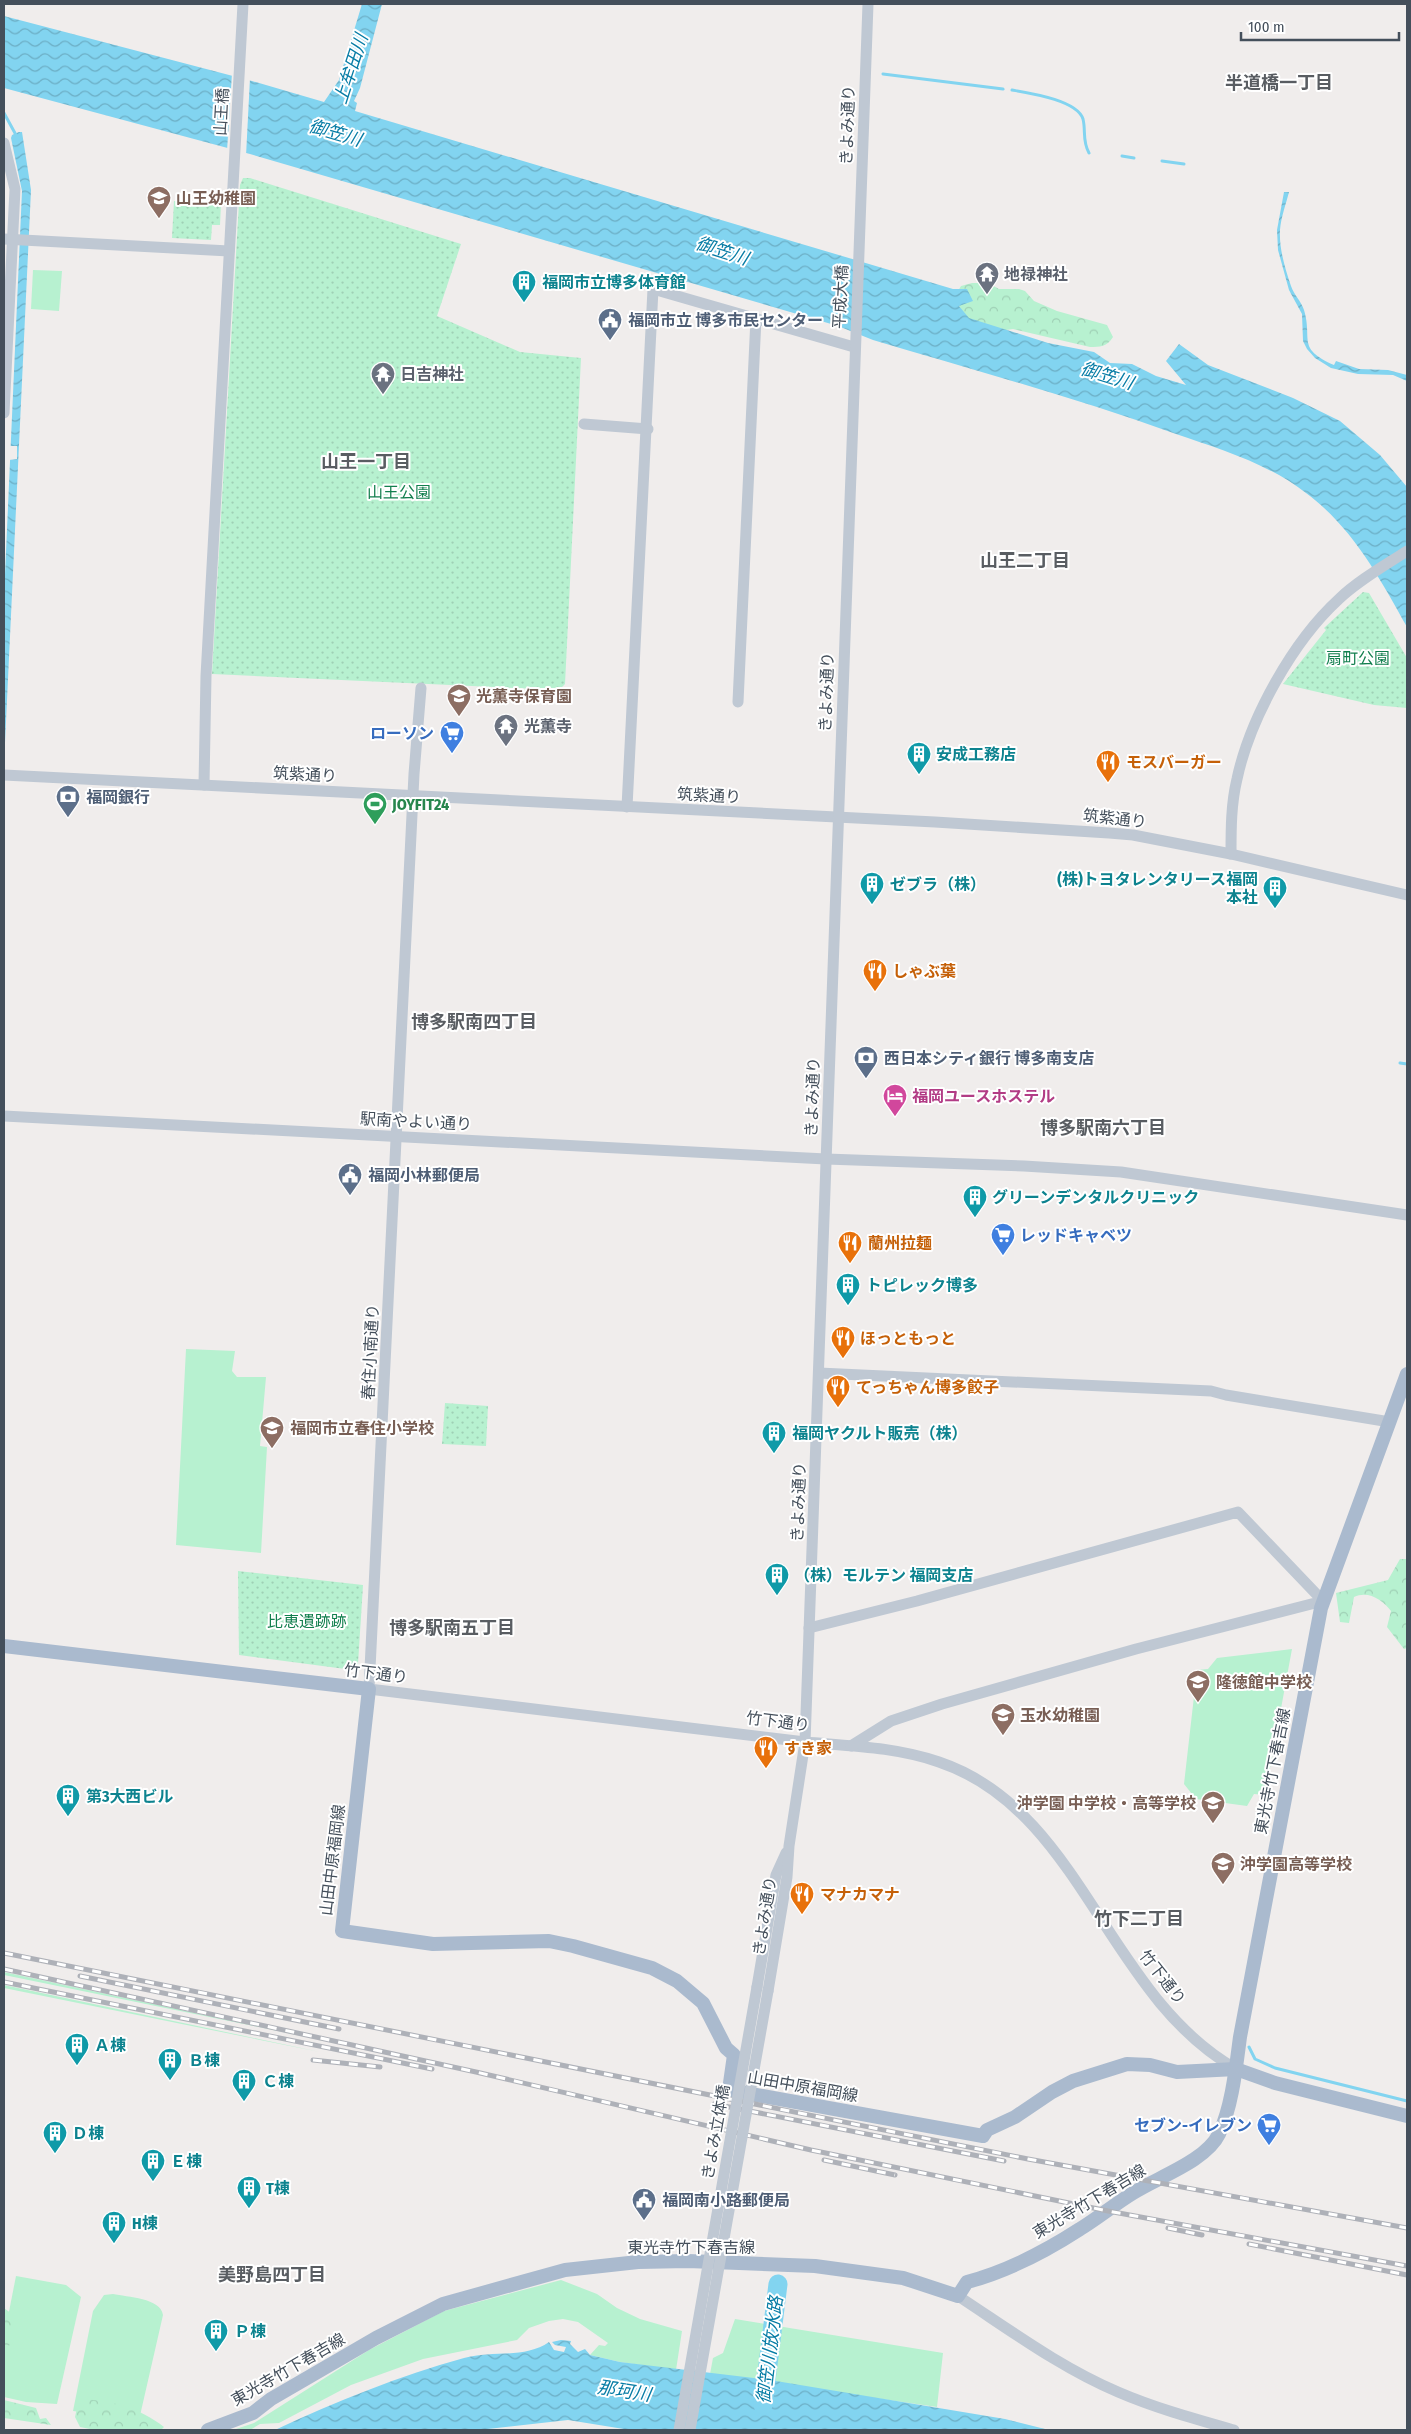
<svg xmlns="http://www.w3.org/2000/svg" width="1411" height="2434" font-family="'Fira Sans Condensed','Noto Sans JP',sans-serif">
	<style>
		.grass { fill: #b7f1d0 }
		.forest { fill: url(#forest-crowns) }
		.park { fill: url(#park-dots) }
		.water { fill: url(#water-waves) }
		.pier { fill: #f0edec }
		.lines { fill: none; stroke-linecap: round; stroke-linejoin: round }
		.stream { stroke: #82d4f0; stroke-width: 3 }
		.river { stroke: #82d4f0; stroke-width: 19 }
		.minor { stroke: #bfc8d3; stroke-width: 11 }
		.major { stroke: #aabace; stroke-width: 14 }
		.rail-casing { stroke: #aeb1b8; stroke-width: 5 }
		.rail { stroke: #fff; stroke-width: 3; stroke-dasharray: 9; stroke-linecap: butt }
		.minor-bridge { stroke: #bfc8d3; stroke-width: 11 }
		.labels { text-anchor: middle; stroke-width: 4; stroke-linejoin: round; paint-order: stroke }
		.street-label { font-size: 16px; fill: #444f5b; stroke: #fff }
		.education-label { font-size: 16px; font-weight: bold; fill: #785e54; stroke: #fff; text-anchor: start }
		.worship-label { font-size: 16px; font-weight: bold; fill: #5b616d; stroke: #fff; text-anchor: start }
		.culture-label { font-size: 16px; font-weight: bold; fill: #0d838f; stroke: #fff; text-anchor: start }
		.service-label { font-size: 16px; font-weight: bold; fill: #4e5e75; stroke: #fff; text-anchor: start }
		.park-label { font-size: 16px; fill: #127f4e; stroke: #fff }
		.shop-label { font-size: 16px; font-weight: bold; fill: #366cbe; stroke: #fff; text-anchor: end }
		.food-label { font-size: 16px; font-weight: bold; fill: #c56008; stroke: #fff; text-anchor: start }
		.leisure-label { font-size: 16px; font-weight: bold; fill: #27864d; stroke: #fff; text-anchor: start }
		.hotel-label { font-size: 16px; font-weight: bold; fill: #b23c85; stroke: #fff; text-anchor: start }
		.water-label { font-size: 18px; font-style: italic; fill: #067ca5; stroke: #fff }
		.neighbourhood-label { font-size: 18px; font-weight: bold; fill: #595d62; stroke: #fff }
	</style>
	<defs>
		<pattern id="forest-crowns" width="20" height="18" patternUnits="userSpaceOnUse" patternTransform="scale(1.25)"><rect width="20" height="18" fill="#b7f1d0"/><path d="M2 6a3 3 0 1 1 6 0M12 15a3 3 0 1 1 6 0" fill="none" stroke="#9fd0b5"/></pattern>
		<pattern id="park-dots" width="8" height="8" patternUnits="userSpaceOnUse" patternTransform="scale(1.25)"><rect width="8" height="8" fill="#b7f1d0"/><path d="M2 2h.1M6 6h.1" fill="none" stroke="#9fd0b5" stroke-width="1.8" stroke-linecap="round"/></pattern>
		<pattern id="water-waves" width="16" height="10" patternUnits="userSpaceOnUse" patternTransform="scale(1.25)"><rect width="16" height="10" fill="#82d4f0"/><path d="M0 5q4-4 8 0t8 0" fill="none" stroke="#6caec5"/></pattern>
	</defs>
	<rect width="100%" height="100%" fill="#f0edec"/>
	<g class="grass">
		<polygon points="33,270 62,271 59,311 31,309"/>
		<polygon points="186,1349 235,1351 232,1371 237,1377 266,1377 260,1446 267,1447 261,1553 176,1545"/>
		<polygon points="1292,1649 1265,1795 1254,1794 1247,1806 1196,1799 1184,1784 1197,1670 1208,1669 1217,1658"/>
		<polygon points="4,1972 322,2040 4,1975"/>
		<polygon points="4,1985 320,2052 4,1988"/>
		<polygon points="16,2276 66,2285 81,2297 57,2404 26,2402 4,2397 4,2337"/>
		<polygon points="561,2280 597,2294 617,2308 640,2319 682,2331 676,2370 620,2362 590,2355 599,2345 605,2346 608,2343 578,2322 563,2319 549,2321 529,2328 517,2340 423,2359 351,2385 279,2423 260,2424 250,2430 233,2430 254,2423 369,2350 444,2311"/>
		<path d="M 113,2294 C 127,2297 161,2298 163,2315 L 139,2420 L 73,2411 L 93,2311 L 104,2295 Z"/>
		<polygon points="735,2319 943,2353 937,2407 710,2374 713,2358 723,2353"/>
	</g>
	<g class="forest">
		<path d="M 972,283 L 988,283 L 999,289 L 1019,289 L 1025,291 L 1034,301 L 1057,311 L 1107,325 L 1113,337 C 1107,347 1100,347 1090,347 L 1013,329 L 992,332 L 967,324 L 955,296 L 961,286 Z"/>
		<path d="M 1400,1559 L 1407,1559 L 1407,1648 L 1404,1649 L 1387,1627 L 1391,1611 C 1383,1600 1368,1590 1354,1597 L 1349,1623 L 1340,1622 L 1336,1593 L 1388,1580 Z"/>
		<polygon points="4,2308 12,2314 17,2328 10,2336 11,2342 4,2356"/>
		<path d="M 79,2399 C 110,2400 140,2408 164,2427 L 161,2430 L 95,2430 L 80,2427 L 75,2417 Z"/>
		<polygon points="4,2400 36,2408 40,2419 46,2418 51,2425 4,2418"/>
	</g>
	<g class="park">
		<polygon points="243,178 250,178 461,244 437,316 520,352 581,358 565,684 559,690 212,674 240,185"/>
		<polygon points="174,201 221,203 220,225 212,225 211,240 172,238"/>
		<polygon points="1363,592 1369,593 1407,658 1407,708 1374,705 1283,684 1326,630 1324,628"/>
		<polygon points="445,1403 488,1406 486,1446 442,1444"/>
		<polygon points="238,1571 363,1585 358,1664 353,1670 239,1655"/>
	</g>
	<g class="water">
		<path d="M 362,4 L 382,4 L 360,88 L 354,101 L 357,103 L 355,111 L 953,289 L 967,289 L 973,301 L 959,306 L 969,318 L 1048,343 L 1094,352 L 1110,363 L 1132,364 L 1156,376 L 1186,385 L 1166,361 L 1179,344 L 1208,365 L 1293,398 L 1340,421 L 1380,455 L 1407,487 L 1407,627 C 1379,577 1353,528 1306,493 C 1269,464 1220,449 1176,434 C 1076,398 974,370 873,340 L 838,326 L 250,154 L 4,88 L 4,16 L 252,81 L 324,102 L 339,80 Z"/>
		<polygon points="19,132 22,132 31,190 4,764 4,597 22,191 11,138 12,135"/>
		<path d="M 1284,192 L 1289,192 C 1286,204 1281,217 1280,230 C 1279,249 1285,268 1291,286 C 1294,295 1301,301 1304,310 C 1313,340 1296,348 1334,365 L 1336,361 L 1359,369 L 1388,370 L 1407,375 L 1407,381 L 1393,375 L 1358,374 L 1331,368 L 1315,358 L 1307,349 L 1303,341 L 1302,314 L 1289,290 L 1278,250 L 1277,230 Z"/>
		<path d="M 561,2340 L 571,2341 L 570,2344 L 578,2352 L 585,2349 L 590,2355 L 620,2362 L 770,2380 L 1005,2419 L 1049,2430 L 630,2430 L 568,2420 L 479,2430 L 275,2430 C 337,2401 399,2376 464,2358 C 492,2350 525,2359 549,2342 L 554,2350 L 564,2352 L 566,2347 L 555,2345 L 552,2342 Z"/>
	</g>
	<g class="pier">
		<polygon points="232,73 250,78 246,156 227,151"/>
		<polygon points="10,446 17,446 17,459 9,460"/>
	</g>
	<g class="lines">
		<g class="stream">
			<polyline points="883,74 1003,89"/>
			<path d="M 1012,90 C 1029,93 1077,100 1083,119 C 1086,131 1082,141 1089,153"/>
			<polyline points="4,113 16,135"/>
			<polyline points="1122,156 1134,158"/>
			<polyline points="1162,161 1184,164"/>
			<polyline points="1400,1063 1407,1064"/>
			<polyline points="1249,2047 1255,2059 1275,2068 1407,2101"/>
		</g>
		<polyline class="river" points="763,2405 778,2284"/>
		<g class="minor">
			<polyline points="4,143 15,189 4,413"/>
			<polyline points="4,239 229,251"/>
			<polyline points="584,424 648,429"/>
			<path d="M 421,688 L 414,774 L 369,1689 L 805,1742 C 850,1746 896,1747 939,1762 C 1082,1810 1106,1995 1236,2069"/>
			<polyline points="738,702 756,318"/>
			<polyline points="4,775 935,822 1109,833 1133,835 1231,854 1407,895"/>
			<polyline points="204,785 206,676 243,4"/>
			<polyline points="627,807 653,289 854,347"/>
			<path d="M 1231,854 C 1231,829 1231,804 1237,779 C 1250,718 1293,641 1339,599 C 1359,580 1384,566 1407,551"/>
			<polyline points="4,1116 826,1159 1024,1166 1121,1172 1407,1215"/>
			<polyline points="819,1373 1211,1391 1226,1395 1390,1422"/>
			<polyline points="809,1628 917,1601 1238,1512 1323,1601 1136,1649 942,1704 891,1721 851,1746"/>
			<polyline points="757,1987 776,1875 786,1853"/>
			<polyline points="768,1991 787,1877 789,1846 805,1742 868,4"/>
			<path d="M 958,2296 C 1010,2330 1061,2368 1118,2392 C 1155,2408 1195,2419 1234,2430"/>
		</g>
		<g class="major">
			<polyline points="4,1646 369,1689 342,1931 433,1944 549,1941 573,1946 652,1968 677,1981 703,2003 726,2048 734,2055 729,2090 983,2136 987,2130 1015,2117 1052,2092 1073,2081 1127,2064 1150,2065 1177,2072 1236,2069 1275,2083 1407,2116"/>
			<path d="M 208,2430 L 253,2413 L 271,2399 L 376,2338 L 443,2304 L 565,2270 L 638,2262 L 688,2261 L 815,2266 L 903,2278 L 958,2296 L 967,2282 C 1005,2272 1046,2251 1080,2229 C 1098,2218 1115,2204 1133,2193 C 1158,2177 1206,2161 1219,2134 C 1232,2107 1236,2067 1240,2037 L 1321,1608 L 1407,1374"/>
		</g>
		<defs>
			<g id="rail">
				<polyline points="4,1953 1028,2159 1407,2228"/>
				<polyline points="4,1969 476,2072 811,2150 1108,2211 1407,2266"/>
				<polyline points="80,1976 339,2029"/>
				<polyline points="4,1982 432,2069"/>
				<polyline points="313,2060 380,2067"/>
				<polyline points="714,2104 1004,2161"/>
				<polyline points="824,2160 895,2175"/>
				<polyline points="1168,2228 1202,2235"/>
				<polyline points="1249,2244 1407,2275"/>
			</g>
		</defs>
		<use href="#rail" class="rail-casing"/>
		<use href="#rail" class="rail"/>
		<g class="minor-bridge">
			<polyline points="679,2430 757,1987"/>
			<polyline points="690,2430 768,1991"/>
		</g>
	</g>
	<defs>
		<symbol id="school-pin" viewBox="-11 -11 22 30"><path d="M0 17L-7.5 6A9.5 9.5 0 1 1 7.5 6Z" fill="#8d6e63" stroke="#fff"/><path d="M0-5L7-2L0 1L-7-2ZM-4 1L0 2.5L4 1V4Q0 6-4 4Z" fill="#fff"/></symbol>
		<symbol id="temple-pin" viewBox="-11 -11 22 30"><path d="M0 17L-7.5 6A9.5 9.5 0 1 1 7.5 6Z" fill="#6b7280" stroke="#fff"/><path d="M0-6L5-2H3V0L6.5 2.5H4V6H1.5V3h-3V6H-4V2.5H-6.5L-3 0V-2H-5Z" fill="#fff"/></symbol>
		<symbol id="building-pin" viewBox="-11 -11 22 30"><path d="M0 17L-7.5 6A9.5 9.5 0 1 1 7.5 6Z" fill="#0f9aa8" stroke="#fff"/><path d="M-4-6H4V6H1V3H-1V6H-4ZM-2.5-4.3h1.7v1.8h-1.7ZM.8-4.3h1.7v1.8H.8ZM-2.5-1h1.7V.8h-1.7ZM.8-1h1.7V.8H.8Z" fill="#fff"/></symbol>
		<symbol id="civic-pin" viewBox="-11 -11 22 30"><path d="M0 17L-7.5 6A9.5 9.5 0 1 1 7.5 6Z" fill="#5c6f8a" stroke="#fff"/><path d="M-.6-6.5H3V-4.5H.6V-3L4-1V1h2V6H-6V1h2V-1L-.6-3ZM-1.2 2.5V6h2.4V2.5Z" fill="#fff"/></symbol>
		<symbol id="supermarket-pin" viewBox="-11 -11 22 30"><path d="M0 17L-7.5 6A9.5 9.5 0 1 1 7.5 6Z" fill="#3f7fe0" stroke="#fff"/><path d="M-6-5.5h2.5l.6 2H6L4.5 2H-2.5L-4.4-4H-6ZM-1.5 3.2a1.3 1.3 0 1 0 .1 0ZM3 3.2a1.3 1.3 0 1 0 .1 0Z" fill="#fff"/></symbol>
		<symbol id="restaurant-pin" viewBox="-11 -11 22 30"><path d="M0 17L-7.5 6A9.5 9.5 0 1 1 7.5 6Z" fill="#e8710a" stroke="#fff"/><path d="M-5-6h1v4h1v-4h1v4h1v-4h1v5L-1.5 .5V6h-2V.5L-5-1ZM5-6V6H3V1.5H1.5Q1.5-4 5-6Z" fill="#fff"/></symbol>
		<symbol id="bank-pin" viewBox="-11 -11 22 30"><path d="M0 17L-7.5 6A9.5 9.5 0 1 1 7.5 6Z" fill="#5c6f8a" stroke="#fff"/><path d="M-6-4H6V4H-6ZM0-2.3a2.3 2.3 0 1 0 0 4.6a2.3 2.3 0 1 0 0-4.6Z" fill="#fff"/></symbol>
		<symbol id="stadium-pin" viewBox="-11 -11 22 30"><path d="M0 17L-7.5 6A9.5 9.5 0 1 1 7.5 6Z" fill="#2e9e5b" stroke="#fff"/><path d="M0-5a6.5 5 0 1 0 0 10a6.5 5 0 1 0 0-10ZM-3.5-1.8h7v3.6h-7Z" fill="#fff"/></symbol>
		<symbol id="hotel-pin" viewBox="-11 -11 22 30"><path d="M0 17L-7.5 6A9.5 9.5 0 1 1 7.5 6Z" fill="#d1479c" stroke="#fff"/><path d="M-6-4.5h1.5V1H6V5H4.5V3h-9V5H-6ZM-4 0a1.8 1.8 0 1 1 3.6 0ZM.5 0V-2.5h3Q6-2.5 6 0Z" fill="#fff"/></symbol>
	</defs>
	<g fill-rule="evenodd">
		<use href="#school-pin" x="145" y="184" width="28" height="38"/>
		<use href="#temple-pin" x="973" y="260" width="28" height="38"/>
		<use href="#building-pin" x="510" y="268" width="28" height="38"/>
		<use href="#civic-pin" x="596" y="306" width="28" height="38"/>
		<use href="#temple-pin" x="369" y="360" width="28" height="38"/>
		<use href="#school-pin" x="445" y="682" width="28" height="38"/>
		<use href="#temple-pin" x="492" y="712" width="28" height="38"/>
		<use href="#supermarket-pin" x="438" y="719" width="28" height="38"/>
		<use href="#building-pin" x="905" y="740" width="28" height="38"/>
		<use href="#restaurant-pin" x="1094" y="748" width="28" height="38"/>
		<use href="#bank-pin" x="54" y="783" width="28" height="38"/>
		<use href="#stadium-pin" x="361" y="790" width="28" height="38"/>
		<use href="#building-pin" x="858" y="870" width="28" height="38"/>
		<use href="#building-pin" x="1261" y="874" width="28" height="38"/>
		<use href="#restaurant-pin" x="861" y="957" width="28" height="38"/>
		<use href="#bank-pin" x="852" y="1044" width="28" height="38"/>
		<use href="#hotel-pin" x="881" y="1082" width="28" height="38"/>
		<use href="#civic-pin" x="336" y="1161" width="28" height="38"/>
		<use href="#building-pin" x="961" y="1183" width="28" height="38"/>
		<use href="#supermarket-pin" x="989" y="1221" width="28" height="38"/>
		<use href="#restaurant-pin" x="836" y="1229" width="28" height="38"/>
		<use href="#building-pin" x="834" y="1271" width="28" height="38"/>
		<use href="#restaurant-pin" x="829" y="1324" width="28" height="38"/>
		<use href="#restaurant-pin" x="824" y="1373" width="28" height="38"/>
		<use href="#school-pin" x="258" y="1414" width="28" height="38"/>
		<use href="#building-pin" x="760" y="1419" width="28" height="38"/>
		<use href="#building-pin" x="763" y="1561" width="28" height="38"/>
		<use href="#school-pin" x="1184" y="1668" width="28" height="38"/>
		<use href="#school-pin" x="989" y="1701" width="28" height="38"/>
		<use href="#restaurant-pin" x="752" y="1734" width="28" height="38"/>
		<use href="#building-pin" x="54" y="1782" width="28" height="38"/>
		<use href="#school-pin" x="1199" y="1789" width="28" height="38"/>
		<use href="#school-pin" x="1209" y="1850" width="28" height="38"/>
		<use href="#restaurant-pin" x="788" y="1880" width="28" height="38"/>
		<use href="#building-pin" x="63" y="2031" width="28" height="38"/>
		<use href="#building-pin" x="156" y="2046" width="28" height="38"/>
		<use href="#building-pin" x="230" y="2067" width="28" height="38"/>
		<use href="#supermarket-pin" x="1255" y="2111" width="28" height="38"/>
		<use href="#building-pin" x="41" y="2119" width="28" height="38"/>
		<use href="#building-pin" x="139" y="2147" width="28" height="38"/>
		<use href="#building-pin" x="235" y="2174" width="28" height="38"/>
		<use href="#civic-pin" x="630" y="2186" width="28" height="38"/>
		<use href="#building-pin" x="100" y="2209" width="28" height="38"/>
		<use href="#building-pin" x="202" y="2317" width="28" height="38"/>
	</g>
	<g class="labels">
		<g class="street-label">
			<text transform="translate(221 112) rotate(-87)" y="6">山王橋</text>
			<text transform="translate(847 125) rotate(-88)" y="6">きよみ通り</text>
			<text transform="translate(840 297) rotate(-87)" y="6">平成大橋</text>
			<text transform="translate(826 692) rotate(-88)" y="6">きよみ通り</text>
			<text transform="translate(305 774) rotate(3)" y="6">筑紫通り</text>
			<text transform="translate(709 795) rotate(3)" y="6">筑紫通り</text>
			<text transform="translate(1115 818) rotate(6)" y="6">筑紫通り</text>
			<text transform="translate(812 1097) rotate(-88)" y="6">きよみ通り</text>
			<text transform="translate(416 1121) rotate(3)" y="6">駅南やよい通り</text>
			<text transform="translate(370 1352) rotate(-87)" y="6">春住小南通り</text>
			<text transform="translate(798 1502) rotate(-88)" y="6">きよみ通り</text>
			<text transform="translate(376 1673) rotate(7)" y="6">竹下通り</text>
			<text transform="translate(778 1721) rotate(7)" y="6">竹下通り</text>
			<text transform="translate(1272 1771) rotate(-79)" y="6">東光寺竹下春吉線</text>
			<text transform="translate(332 1860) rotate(-83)" y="6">山田中原福岡線</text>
			<text transform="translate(764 1916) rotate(-81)" y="6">きよみ通り</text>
			<text transform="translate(1163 1977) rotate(52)" y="6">竹下通り</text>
			<text transform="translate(803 2086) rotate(10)" y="6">山田中原福岡線</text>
			<text transform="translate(715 2132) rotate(-80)" y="6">きよみ立体橋</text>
			<text transform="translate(1089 2201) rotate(-31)" y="6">東光寺竹下春吉線</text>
			<text x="691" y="2253">東光寺竹下春吉線</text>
			<text transform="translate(288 2369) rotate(-30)" y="6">東光寺竹下春吉線</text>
		</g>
		<g class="education-label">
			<text x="176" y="204">山王幼稚園</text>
			<text x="476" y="702">光薫寺保育園</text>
			<text x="290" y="1434">福岡市立春住小学校</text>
			<text x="1216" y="1688">隆徳館中学校</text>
			<text x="1020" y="1721">玉水幼稚園</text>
			<text x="1196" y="1809" text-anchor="end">沖学園 中学校・高等学校</text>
			<text x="1240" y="1870">沖学園高等学校</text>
		</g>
		<g class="worship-label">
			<text x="1004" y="280">地禄神社</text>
			<text x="400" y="380">日吉神社</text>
			<text x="524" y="732">光薫寺</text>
		</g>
		<g class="culture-label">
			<text x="542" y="288">福岡市立博多体育館</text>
			<text x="936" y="760">安成工務店</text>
			<text x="1258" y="885" text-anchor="end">(株)トヨタレンタリース福岡<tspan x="1258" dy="18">本社</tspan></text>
			<text x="890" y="890">ゼブラ（株）</text>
			<text x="992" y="1203">グリーンデンタルクリニック</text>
			<text x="866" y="1291">トピレック博多</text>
			<text x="792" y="1439">福岡ヤクルト販売（株）</text>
			<text x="794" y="1581">（株）モルテン 福岡支店</text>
			<text x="86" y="1802">第3大西ビル</text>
			<text x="94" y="2051">Ａ棟</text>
			<text x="188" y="2066">Ｂ棟</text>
			<text x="262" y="2087">Ｃ棟</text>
			<text x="72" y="2139">Ｄ棟</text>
			<text x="170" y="2167">Ｅ棟</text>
			<text x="266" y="2194">T棟</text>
			<text x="132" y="2229">H棟</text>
			<text x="234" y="2337">Ｐ棟</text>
		</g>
		<g class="service-label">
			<text x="628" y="326">福岡市立 博多市民センター</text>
			<text x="86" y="803">福岡銀行</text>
			<text x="884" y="1064">西日本シティ銀行 博多南支店</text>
			<text x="368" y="1181">福岡小林郵便局</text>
			<text x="662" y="2206">福岡南小路郵便局</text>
		</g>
		<g class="park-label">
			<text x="399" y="498">山王公園</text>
			<text x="1358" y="664">扇町公園</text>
			<text x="307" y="1627">比恵遺跡跡</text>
		</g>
		<g class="shop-label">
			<text x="434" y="739">ローソン</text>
			<text x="1020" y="1241" text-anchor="start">レッドキャベツ</text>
			<text x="1252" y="2131">セブン-イレブン</text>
		</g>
		<g class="food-label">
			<text x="1126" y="768">モスバーガー</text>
			<text x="892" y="977">しゃぶ葉</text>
			<text x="868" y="1249">蘭州拉麺</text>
			<text x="860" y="1344">ほっともっと</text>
			<text x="856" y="1393">てっちゃん博多餃子</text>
			<text x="784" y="1754">すき家</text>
			<text x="820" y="1900">マナカマナ</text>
		</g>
		<g class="leisure-label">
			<text x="392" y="810">JOYFIT24</text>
		</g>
		<g class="hotel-label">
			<text x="912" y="1102">福岡ユースホステル</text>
		</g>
		<g class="water-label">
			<text transform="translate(351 69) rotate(-72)" y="6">上牟田川</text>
			<text transform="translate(335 133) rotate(16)" y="6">御笠川</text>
			<text transform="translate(722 251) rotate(18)" y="6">御笠川</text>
			<text transform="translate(1107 376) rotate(17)" y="6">御笠川</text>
			<text transform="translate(770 2350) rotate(-83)" y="6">御笠川放水路</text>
			<text transform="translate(624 2391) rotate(9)" y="6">那珂川</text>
		</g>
		<g class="neighbourhood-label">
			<text x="1279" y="89">半道橋一丁目</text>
			<text x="366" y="468">山王一丁目</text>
			<text x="1025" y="567">山王二丁目</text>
			<text x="474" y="1028">博多駅南四丁目</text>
			<text x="1103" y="1134">博多駅南六丁目</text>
			<text x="452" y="1634">博多駅南五丁目</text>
			<text x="1139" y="1925">竹下二丁目</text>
			<text x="272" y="2281">美野島四丁目</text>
		</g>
	</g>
	<rect width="1411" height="2434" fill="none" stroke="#444f5b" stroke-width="10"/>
	<path d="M1241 32v8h158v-8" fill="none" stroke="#444f5b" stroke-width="2.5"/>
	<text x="1248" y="32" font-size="15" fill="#444f5b" stroke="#ffffff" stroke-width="4" paint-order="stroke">100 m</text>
</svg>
